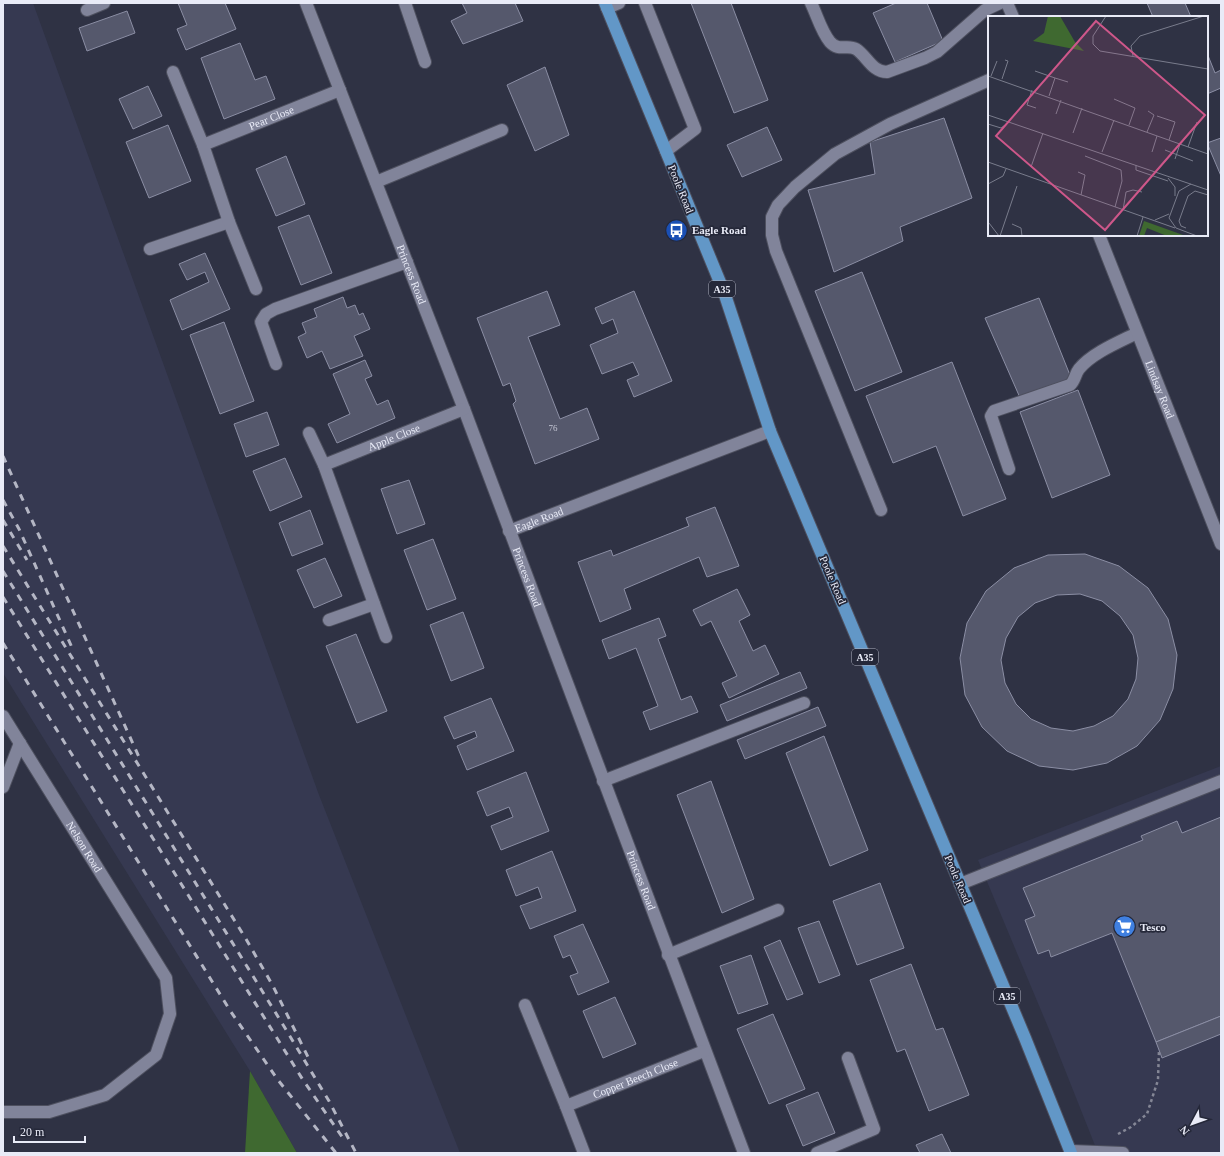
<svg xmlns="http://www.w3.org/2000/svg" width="1224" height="1156" font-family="Georgia,serif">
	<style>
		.built { fill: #363951 }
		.green { fill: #3f6930 }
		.building { fill: #55586c; stroke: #8b8ea4; fill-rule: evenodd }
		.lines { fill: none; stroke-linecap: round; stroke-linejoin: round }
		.service-casing { stroke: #4e505f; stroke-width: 14 }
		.minor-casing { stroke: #4e505f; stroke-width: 14 }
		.tertiary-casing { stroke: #4e505f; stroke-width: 14 }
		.trunk-casing { stroke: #4e505f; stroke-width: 14 }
		.path { stroke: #858796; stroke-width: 2.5; stroke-dasharray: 3 3; stroke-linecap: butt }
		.service { stroke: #81849a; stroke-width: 12 }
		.minor { stroke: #81849a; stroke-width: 12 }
		.tertiary { stroke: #81849a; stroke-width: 12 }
		.trunk { stroke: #6297c7; stroke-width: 12 }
		.rail { stroke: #b4b6c4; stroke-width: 3; stroke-dasharray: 7 7; stroke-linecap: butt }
		.labels { text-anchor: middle; stroke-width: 3.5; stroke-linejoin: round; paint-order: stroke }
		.number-label { font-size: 9px; fill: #c4c6d4 }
		.shield { fill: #252839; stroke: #aeb0be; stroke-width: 1 }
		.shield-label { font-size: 10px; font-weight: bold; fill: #e9ebf7 }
		.street-label { font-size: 11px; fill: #e9ebf7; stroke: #252839 }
		.poi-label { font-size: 11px; font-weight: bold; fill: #e9ebf7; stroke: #252839; text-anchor: start }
		.inset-road { fill: none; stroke: #797c8c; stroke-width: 1 }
		.view { fill: #ce578a; fill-opacity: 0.15; stroke: #ce578a; stroke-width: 2 }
		.inset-edge { fill: none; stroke: #e9ebf7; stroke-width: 2 }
	</style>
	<rect width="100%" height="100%" fill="#2f3244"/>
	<g class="built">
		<polygon points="3,3 33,3 319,795 460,1153 297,1153 250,1071 3,673"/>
		<polygon points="1221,766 1221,1153 1098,1153 1048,1027 978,860"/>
	</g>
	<polygon class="green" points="250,1071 297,1153 245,1153"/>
	<g class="building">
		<polygon points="178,3 225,3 236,29 186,50 177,29 187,25"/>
		<polygon points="462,3 515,3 523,21 463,44 451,21 467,13"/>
		<polygon points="691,3 731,3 768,100 734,113"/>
		<polygon points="896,3 927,3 943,41 895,62 873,13"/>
		<polygon points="1147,3 1185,3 1191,17 1153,17"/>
		<polygon points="127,11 135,33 87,51 79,28"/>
		<polygon points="240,43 255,80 266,76 275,99 224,119 201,58"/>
		<polygon points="1207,53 1215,73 1221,70 1221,88 1207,94"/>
		<polygon points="545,67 569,135 535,151 507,85"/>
		<polygon points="148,86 162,116 133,129 119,99"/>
		<polygon points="944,118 972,198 900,227 903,241 834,272 808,190 875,174 870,142"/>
		<polygon points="168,125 191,181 149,198 126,142"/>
		<polygon points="767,127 782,160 742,177 727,145"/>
		<polygon points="1221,138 1221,176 1207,143"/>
		<polygon points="286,156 305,204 276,216 256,169"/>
		<polygon points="309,215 332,273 301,285 278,227"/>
		<polygon points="205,253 230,309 182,330 170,300 209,282 205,272 187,280 179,264"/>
		<polygon points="862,272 902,372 855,391 815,291"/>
		<polygon points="547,291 560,325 528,337 560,419 587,408 599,439 535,464 513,404 516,401 510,383 503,386 477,318"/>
		<polygon points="634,291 672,381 634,397 627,380 639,375 633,362 602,374 590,345 618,333 613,319 602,324 595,308"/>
		<polygon points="343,297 347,308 355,305 359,315 363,313 370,329 354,336 363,356 330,369 322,351 307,358 298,337 306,333 302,323 317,317 314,309"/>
		<polygon points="1039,298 1072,380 1021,400 985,318"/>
		<polygon points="224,322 254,401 220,414 190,335"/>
		<polygon points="365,360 372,376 365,379 377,405 388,400 395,418 337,443 328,424 350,414 333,374"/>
		<polygon points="952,362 1006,499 963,516 936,446 893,463 866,396"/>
		<polygon points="1078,390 1110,475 1052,498 1020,412"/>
		<polygon points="267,412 279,445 246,457 234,424"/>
		<polygon points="285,458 302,497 270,511 253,471"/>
		<polygon points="409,480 425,524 397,534 381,489"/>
		<polygon points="715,507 739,566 707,577 699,557 624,589 631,609 600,622 578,562 611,550 613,556 689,526 686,518"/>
		<polygon points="310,510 323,544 292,556 279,523"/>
		<polygon points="433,539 456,599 427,610 404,550"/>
		<path d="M 1085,554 L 1119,566 L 1148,588 L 1168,619 L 1177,655 L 1173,689 L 1160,720 L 1137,746 L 1107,763 L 1073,770 L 1039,766 L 1007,751 L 982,727 L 965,695 L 960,658 L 967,623 L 986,591 L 1014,568 L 1048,555 ZM 1080,594 L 1102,601 L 1120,616 L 1133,635 L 1138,658 L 1136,679 L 1128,699 L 1113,716 L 1094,726 L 1073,731 L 1051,728 L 1031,719 L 1016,704 L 1005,683 L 1001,660 L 1006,638 L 1018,617 L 1035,603 L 1057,595 Z"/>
		<polygon points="325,558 342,596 314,608 297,570"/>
		<polygon points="737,589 750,615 739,621 753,651 765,645 779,674 729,698 722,683 737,676 711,621 701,626 693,610"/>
		<polygon points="463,612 484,668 451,681 430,625"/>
		<polygon points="659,618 666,636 658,639 681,700 691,696 698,712 650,730 643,712 658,706 636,648 609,659 602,640"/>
		<polygon points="356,634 387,711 357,723 326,646"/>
		<polygon points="800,672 807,688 727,721 720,705"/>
		<polygon points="491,698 514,751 467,770 457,746 477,737 475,731 454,739 444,717"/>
		<polygon points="818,707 826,726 745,759 737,740"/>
		<polygon points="824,736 868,850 830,866 786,753"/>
		<polygon points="526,772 549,831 501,850 491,826 513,817 509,807 487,816 477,792"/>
		<polygon points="711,781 754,899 722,913 677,795"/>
		<polygon points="1221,817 1221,1016 1156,1042 1112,933 1051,957 1049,950 1038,954 1025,920 1035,916 1023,888 1143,840 1141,836 1177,821 1182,833"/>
		<polygon points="552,851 576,911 530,929 520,906 542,898 538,887 516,896 506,870"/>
		<polygon points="880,883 904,948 857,965 833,901"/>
		<polygon points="819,921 840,975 819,983 798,928"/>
		<polygon points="583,924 609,982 578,995 570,976 578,973 570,955 563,958 554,936"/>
		<polygon points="780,940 803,994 787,1000 764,947"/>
		<polygon points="751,955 768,1004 738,1014 720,966"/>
		<polygon points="911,964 936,1030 943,1028 969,1095 929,1111 905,1049 897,1052 870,980"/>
		<polygon points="615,997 636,1044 603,1058 583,1011"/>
		<polygon points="773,1014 805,1089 769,1104 737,1029"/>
		<polygon points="1221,1016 1221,1034 1162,1058 1156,1042"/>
		<polygon points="818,1092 835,1133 803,1146 786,1105"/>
		<polygon points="942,1134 951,1153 920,1153 916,1145"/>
	</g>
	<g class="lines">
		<defs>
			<g id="service">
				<polyline points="405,3 425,62"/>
				<polyline points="645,3 695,129 666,151"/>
				<path d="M 811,3 C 817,15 821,31 830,42 C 839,52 847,44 856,49 C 867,56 872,72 887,72 L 925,58 L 937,52 L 985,10 L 1000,3"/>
				<polyline points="607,8 619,3"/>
				<polyline points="87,10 104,3"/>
				<polyline points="376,182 502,130"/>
				<path d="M 1009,469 L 991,416 L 994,411 L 1070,385 C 1075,381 1075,374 1079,369 C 1092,353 1119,342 1137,333"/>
				<polyline points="881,510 776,251 772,235 772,217 778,205 795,187 835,154 890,124 989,80"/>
				<polyline points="603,781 804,703"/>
				<polyline points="960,884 1221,781"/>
				<polyline points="668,955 778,910"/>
				<polyline points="1071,1151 1123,1153"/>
				<polyline points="817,1153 874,1129 848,1058"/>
			</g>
			<g id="minor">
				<path id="s1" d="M 306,3 L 464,409 L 744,1153"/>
				<polyline points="173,72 203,145"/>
				<polyline points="150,249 229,222"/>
				<path id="s2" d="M 256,289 L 229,222 L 203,145 L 340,90"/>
				<polyline points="276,364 261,322 266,314 275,309 407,262"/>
				<polyline points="309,433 324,465"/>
				<path id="s3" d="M 509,531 L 770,431"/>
				<polyline points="329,620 374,604"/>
				<path id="s4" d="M 386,637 L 324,465 L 464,409"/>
				<path id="s5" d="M 3,716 L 166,978 L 170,1014 L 156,1055 L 105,1095 L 49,1112 L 3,1112"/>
				<polyline points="3,787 20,743"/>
				<polyline points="525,1005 566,1106"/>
				<path id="s6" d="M 584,1153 L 566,1106 L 704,1051"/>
			</g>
			<g id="tertiary">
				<polyline points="1007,3 1013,17"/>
				<path id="s7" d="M 1099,235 L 1221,544"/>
			</g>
			<polyline id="trunk" points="605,3 724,292 770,431 1025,1038 1071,1153"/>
		</defs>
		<use href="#service" class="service-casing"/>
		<use href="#minor" class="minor-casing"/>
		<use href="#tertiary" class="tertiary-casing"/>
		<use href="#trunk" class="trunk-casing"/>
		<polyline class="path" points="1118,1134 1131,1127 1147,1114 1158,1080 1159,1050"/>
		<use href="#service" class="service"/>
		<use href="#minor" class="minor"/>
		<use href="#tertiary" class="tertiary"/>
		<use href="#trunk" class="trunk"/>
		<g class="rail">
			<polyline points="3,456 139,757"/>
			<polyline points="3,500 19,529 74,652"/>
			<polyline points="3,520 27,560"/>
			<polyline points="3,546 246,939 273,986 308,1057"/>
			<polyline points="3,571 285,1028 329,1101 356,1153"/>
			<polyline points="3,597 303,1080 345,1141"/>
			<polyline points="3,643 231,1012 278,1080 336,1153"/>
		</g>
	</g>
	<defs>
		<symbol id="bus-disc" viewBox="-11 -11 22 22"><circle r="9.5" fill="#1a4fb4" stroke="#252839"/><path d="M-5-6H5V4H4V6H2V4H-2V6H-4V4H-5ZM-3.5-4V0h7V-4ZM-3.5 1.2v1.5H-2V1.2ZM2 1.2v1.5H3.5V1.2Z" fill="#fff"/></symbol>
		<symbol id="supermarket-disc" viewBox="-11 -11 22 22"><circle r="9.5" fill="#3f7fe0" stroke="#252839"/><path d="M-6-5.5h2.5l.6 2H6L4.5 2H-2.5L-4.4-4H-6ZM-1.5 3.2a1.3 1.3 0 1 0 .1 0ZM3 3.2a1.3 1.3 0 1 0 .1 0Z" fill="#fff"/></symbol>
	</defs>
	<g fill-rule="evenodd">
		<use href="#bus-disc" x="664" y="218" width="25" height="25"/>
		<use href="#supermarket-disc" x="1112" y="914" width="25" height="25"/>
	</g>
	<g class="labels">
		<g class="number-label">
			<text x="553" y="431">76</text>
		</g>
		<g class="shield">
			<rect x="709" y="281" width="26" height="16" rx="3"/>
			<rect x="852" y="649" width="26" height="16" rx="3"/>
			<rect x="994" y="988" width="26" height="16" rx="3"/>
		</g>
		<g class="shield-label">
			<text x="722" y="293">A35</text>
			<text x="865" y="661">A35</text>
			<text x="1007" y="1000">A35</text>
		</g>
		<g class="street-label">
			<text dy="4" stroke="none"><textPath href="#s2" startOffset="227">Pear Close</textPath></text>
			<text transform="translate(681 189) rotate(68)" y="4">Poole Road</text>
			<text dy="4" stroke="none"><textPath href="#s1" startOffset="291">Princess Road</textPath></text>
			<text dy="4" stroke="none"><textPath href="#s7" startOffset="166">Lindsay Road</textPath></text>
			<text dy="4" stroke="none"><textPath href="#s4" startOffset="258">Apple Close</textPath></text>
			<text dy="4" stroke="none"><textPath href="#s3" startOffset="32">Eagle Road</textPath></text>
			<text dy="4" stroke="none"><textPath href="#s1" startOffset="615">Princess Road</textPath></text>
			<text transform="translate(833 580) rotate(67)" y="4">Poole Road</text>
			<text dy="4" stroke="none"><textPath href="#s5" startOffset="154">Nelson Road</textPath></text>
			<text transform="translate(958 879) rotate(67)" y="4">Poole Road</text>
			<text dy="4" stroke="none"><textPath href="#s1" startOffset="939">Princess Road</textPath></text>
			<text dy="4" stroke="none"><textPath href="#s6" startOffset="125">Copper Beech Close</textPath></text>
		</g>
		<g class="poi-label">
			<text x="692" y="234">Eagle Road</text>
			<text x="1140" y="931">Tesco</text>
		</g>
	</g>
	<g transform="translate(988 16)">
		<rect width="220" height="220" fill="#2f3244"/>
		<path d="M 60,0 L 72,0 L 87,26 L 96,35 L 45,25 L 56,17 ZM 156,205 L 195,219 L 194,220 L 179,220 L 159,212 L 156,220 L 151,220 Z" fill="#3f6930"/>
		<path class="inset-road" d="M 118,0 L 105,20 L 105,28 L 112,35 L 220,53M 145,40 L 143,30 L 152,20 L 216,0M 47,55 L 67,62 L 61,80M 0,60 L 220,138M 3,60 L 9,45M 67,62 L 80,66M 14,63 L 20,45 L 17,44M 44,74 L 39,89 L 48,92M 126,83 L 147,92 L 141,109M 68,98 L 73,84M 0,99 L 220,174M 169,100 L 187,106 L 181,124M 0,108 L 13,112 L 21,106M 159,116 L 166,99 L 160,95M 85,117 L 94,92M 200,131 L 209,106M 177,134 L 205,145M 114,136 L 126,104M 164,136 L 169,120M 97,140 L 133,154 L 134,165 L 127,191M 187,143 L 192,128M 0,146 L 187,212M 148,149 L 148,154 L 180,165M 43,151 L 55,117M 90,156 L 97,159 L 93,179M 180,162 L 187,171 L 187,180M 0,168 L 15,160 L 18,153M 203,168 L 191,175 L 181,202 L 188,212 L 209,220M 135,194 L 138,176 L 145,174 L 154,176M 167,204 L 181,198M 1,207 L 11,220M 24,208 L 33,212 L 34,220M 198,212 L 193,210 L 191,205 L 200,180 L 207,175 L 220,179M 12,220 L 29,170M 149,220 L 155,201"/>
		<path class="view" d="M 108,5 L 217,99 L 117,214 L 8,120 Z"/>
		<rect width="220" height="220" class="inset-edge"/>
	</g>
	<rect width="1224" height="1156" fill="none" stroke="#e9ebf7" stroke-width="8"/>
	<g transform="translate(1192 1124) rotate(229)" stroke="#252839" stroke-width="3" paint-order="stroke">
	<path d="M0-3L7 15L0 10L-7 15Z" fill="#e9ebf7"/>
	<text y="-6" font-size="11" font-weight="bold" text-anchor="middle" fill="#e9ebf7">N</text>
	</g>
	<path d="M14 1136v6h71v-6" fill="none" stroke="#e9ebf7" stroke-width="2"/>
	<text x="20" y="1136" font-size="12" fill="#e9ebf7" stroke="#252839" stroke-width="3" paint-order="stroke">20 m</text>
</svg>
